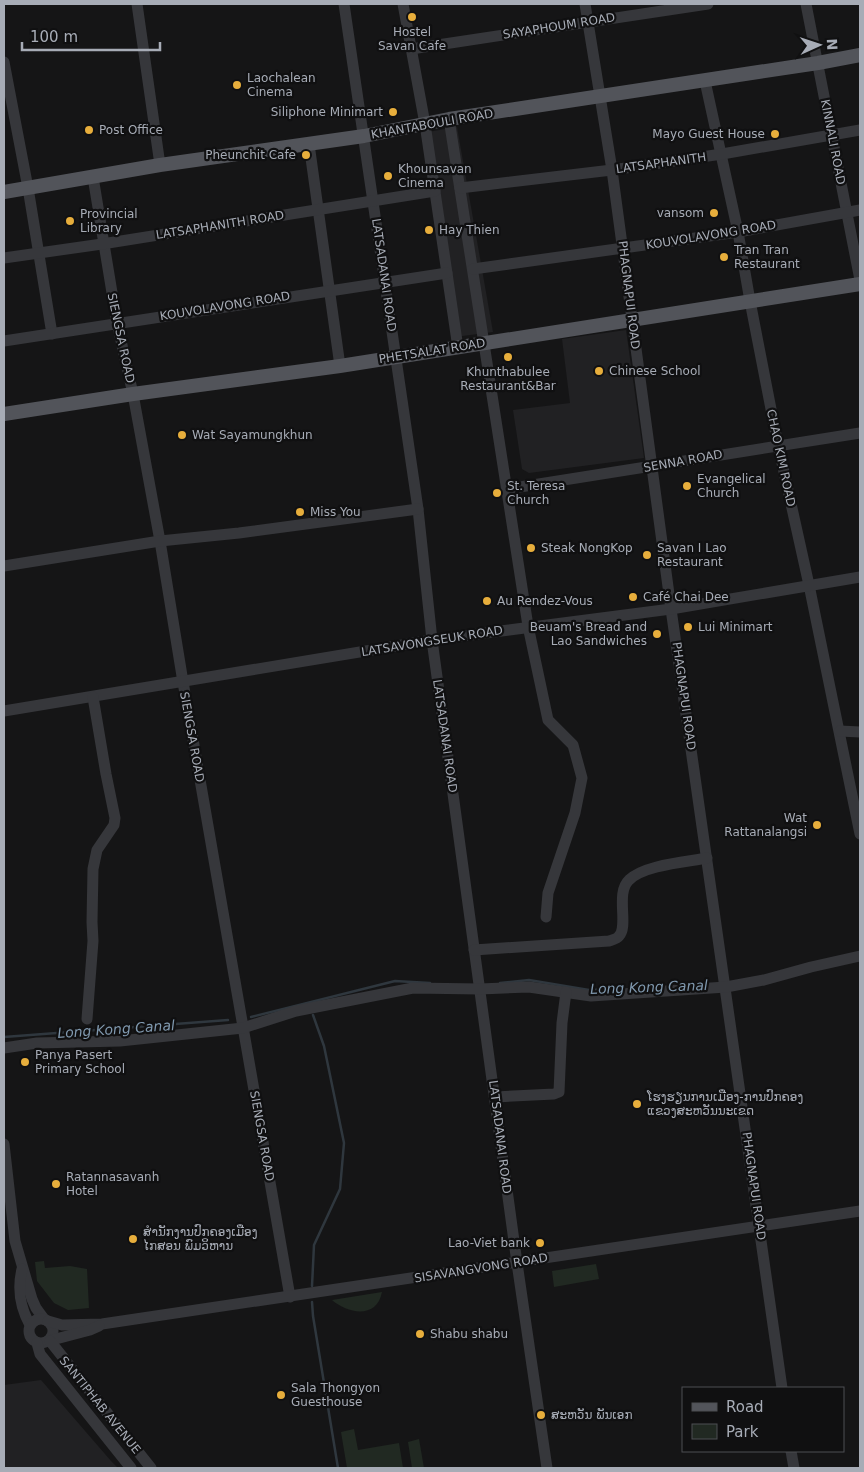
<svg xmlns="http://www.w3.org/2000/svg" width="864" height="1472" font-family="'DejaVu Sans','Noto Sans Lao',sans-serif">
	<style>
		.built { fill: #212123 }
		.green { fill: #212922 }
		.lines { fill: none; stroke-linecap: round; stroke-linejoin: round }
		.stream { stroke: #2f373e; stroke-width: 2.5 }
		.minor { stroke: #36373b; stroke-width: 11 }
		.major { stroke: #52545a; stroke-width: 14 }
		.poi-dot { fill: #e7ae3c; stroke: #101011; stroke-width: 2 }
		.labels { text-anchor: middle; stroke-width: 4.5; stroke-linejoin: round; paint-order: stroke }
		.street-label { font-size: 12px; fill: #a7acb6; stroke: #101011 }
		.poi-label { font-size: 12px; fill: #a7acb6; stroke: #101011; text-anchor: start }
		.water-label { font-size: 14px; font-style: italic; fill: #8099af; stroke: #101011 }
	</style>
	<rect width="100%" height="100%" fill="#151516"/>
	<g class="built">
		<polygon points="457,127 493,332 455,337 422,133"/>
		<polygon points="626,330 644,458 529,473 522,469 513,410 570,403 562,339"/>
		<polygon points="41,1380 111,1461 118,1468 4,1468 4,1385"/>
	</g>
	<g class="green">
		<polygon points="44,1261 45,1268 70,1266 87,1269 89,1308 68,1310 54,1303 37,1281 35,1262"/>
		<polygon points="596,1264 599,1279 554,1287 552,1271"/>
		<path d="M 382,1292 C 377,1319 348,1314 332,1300 Z"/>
		<polygon points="354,1429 358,1450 399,1443 403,1468 347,1468 341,1432"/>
		<polygon points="419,1439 424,1468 412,1468 408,1442"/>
	</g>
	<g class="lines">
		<g class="stream">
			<polyline points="500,983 529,980 589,990 616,989"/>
			<polyline points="251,1017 395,981 430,983"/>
			<polyline points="4,1037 228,1020"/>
			<polyline points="312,1286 314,1245 340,1189 344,1143 324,1046 313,1015"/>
			<polyline points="312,1302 313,1316 338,1468"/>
		</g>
		<g class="minor">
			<polyline points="137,4 160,165"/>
			<polyline points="344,4 418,509 432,640 517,1263 547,1468"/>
			<polyline points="403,4 425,124 458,348"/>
			<polyline points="585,4 612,170 671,609 782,1388"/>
			<polyline points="806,4 860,280"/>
			<polyline points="411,49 708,4"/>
			<polyline points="4,62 28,188 52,334"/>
			<polyline points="705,81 738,232 750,301 778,445 809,585 860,834"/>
			<polyline points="449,119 528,626 548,720 573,745 582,778 575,813 548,893 546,917"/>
			<polyline points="309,144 340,366"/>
			<polyline points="93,177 117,323 133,394 160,541 183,682 290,1297"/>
			<polyline points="460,188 612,170 722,154 860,130"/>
			<polyline points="4,258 102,244 435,191"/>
			<polyline points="473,269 738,232 860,210"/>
			<polyline points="4,341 447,273"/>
			<polyline points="507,489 860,433"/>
			<polyline points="4,566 160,541 239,533 418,509"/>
			<polyline points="4,711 432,640 671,609 860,577"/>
			<polyline points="840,731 860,732"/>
			<path d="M 474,950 L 609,941 C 612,940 617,939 619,936 C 629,926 615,893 629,880 C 644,865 686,862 707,858"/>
			<polyline points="87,1019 93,941 92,922 93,869 97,850 114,825 115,818 106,774 93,697"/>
			<polyline points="4,1048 37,1043 120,1041 243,1028 296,1011 413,988 480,989 529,987 591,996 726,987 764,980 811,967 860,956"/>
			<polyline points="495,1097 554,1094 559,1092 562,1023 566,992"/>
			<polyline points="4,1144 15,1241 32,1299 36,1308 44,1319"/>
			<path d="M 22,1269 C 17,1290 20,1307 30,1325"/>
			<circle cx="41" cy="1331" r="12"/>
			<polyline points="48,1321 62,1325 102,1324 860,1211"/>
			<polyline points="52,1340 90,1330 99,1326"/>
			<polyline points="50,1341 151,1468"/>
			<polyline points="37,1343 40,1354 131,1468"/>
			<polyline points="791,1451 794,1468"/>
		</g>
		<g class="major">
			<polyline points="4,192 160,165 364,136 449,119 818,63 860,55"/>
			<polyline points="4,414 133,394 340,366 860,284"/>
		</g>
	</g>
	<g class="poi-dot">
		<circle cx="412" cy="17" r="5"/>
		<circle cx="237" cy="85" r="5"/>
		<circle cx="393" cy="112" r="5"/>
		<circle cx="89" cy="130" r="5"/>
		<circle cx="775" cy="134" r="5"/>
		<circle cx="306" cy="155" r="5"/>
		<circle cx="388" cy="176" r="5"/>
		<circle cx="714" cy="213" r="5"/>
		<circle cx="70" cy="221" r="5"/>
		<circle cx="429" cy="230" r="5"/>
		<circle cx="724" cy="257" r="5"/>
		<circle cx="508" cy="357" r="5"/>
		<circle cx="599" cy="371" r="5"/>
		<circle cx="182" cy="435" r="5"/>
		<circle cx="687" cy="486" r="5"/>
		<circle cx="497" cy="493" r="5"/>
		<circle cx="300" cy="512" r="5"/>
		<circle cx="531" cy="548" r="5"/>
		<circle cx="647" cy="555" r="5"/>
		<circle cx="633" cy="597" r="5"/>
		<circle cx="487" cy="601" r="5"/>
		<circle cx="688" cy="627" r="5"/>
		<circle cx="657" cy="634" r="5"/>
		<circle cx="817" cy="825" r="5"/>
		<circle cx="25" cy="1062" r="5"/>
		<circle cx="637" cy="1104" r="5"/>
		<circle cx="56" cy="1184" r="5"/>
		<circle cx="133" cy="1239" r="5"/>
		<circle cx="540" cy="1243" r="5"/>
		<circle cx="420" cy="1334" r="5"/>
		<circle cx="281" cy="1395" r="5"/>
		<circle cx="541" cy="1415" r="5"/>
	</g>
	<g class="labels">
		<g class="street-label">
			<text transform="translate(559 26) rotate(-9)" y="4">SAYAPHOUM ROAD</text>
			<text transform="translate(432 124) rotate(-10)" y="4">KHANTABOULI ROAD</text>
			<text transform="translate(833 142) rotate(79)" y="4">KINNALI ROAD</text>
			<text transform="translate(661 163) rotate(-8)" y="4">LATSAPHANITH</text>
			<text transform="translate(220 225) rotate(-9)" y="4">LATSAPHANITH ROAD</text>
			<text transform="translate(711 235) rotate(-9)" y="4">KOUVOLAVONG ROAD</text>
			<text transform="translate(384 275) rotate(82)" y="4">LATSADANAI ROAD</text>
			<text transform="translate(629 295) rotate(83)" y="4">PHAGNAPUI ROAD</text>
			<text transform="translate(225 306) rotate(-9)" y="4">KOUVOLAVONG ROAD</text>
			<text transform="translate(121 338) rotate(78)" y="4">SIENGSA ROAD</text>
			<text transform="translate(432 351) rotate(-9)" y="4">PHETSALAT ROAD</text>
			<text transform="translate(781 458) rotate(78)" y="4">CHAO KIM ROAD</text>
			<text transform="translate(683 461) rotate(-10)" y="4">SENNA ROAD</text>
			<text transform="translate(432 641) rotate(-9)" y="4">LATSAVONGSEUK ROAD</text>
			<text transform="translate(684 696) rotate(82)" y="4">PHAGNAPUI ROAD</text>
			<text transform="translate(445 736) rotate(82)" y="4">LATSADANAI ROAD</text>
			<text transform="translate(192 737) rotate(80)" y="4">SIENGSA ROAD</text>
			<text transform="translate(262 1136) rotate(80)" y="4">SIENGSA ROAD</text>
			<text transform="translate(500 1137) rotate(83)" y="4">LATSADANAI ROAD</text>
			<text transform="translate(754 1186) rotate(82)" y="4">PHAGNAPUI ROAD</text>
			<text transform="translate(481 1268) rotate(-9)" y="4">SISAVANGVONG ROAD</text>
			<text transform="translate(100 1405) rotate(51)" y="4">SANTIPHAB AVENUE</text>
		</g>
		<g class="poi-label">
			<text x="412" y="36" text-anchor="middle">Hostel<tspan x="412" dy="14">Savan Cafe</tspan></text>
			<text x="247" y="82">Laochalean<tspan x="247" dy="14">Cinema</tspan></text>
			<text x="383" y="116" text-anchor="end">Siliphone Minimart</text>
			<text x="99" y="134">Post Office</text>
			<text x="765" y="138" text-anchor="end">Mayo Guest House</text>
			<text x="296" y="159" text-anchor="end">Pheunchit Cafe</text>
			<text x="398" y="173">Khounsavan<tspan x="398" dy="14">Cinema</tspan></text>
			<text x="704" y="217" text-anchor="end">vansom</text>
			<text x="80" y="218">Provincial<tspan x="80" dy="14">Library</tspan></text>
			<text x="439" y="234">Hay Thien</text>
			<text x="734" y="254">Tran Tran<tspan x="734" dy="14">Restaurant</tspan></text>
			<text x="609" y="375">Chinese School</text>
			<text x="508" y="376" text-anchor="middle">Khunthabulee<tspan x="508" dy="14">Restaurant&amp;Bar</tspan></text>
			<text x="192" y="439">Wat Sayamungkhun</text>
			<text x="697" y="483">Evangelical<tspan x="697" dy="14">Church</tspan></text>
			<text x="507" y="490">St. Teresa<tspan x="507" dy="14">Church</tspan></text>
			<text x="310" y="516">Miss You</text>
			<text x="541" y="552">Steak NongKop</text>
			<text x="657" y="552">Savan I Lao<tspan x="657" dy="14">Restaurant</tspan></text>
			<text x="643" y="601">Café Chai Dee</text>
			<text x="497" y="605">Au Rendez-Vous</text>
			<text x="647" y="631" text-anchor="end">Beuam's Bread and<tspan x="647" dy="14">Lao Sandwiches</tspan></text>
			<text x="698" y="631">Lui Minimart</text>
			<text x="807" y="822" text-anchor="end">Wat<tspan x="807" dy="14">Rattanalangsi</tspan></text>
			<text x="35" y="1059">Panya Pasert<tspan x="35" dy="14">Primary School</tspan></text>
			<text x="647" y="1101">ໂຮງຮຽນການເມືອງ-ການປົກຄອງ<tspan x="647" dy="14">ແຂວງສະຫວັນນະເຂດ</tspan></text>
			<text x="66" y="1181">Ratannasavanh<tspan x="66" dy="14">Hotel</tspan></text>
			<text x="143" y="1236">ສຳນັກງານປົກຄອງເມືອງ<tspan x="143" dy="14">ໄກສອນ ພົມວິຫານ</tspan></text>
			<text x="530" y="1247" text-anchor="end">Lao-Viet bank</text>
			<text x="430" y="1338">Shabu shabu</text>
			<text x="291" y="1392">Sala Thongyon<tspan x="291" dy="14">Guesthouse</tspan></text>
			<text x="551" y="1419">ສະຫວັນ ພັນເອກ</text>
		</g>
		<g class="water-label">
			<text transform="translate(649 987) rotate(-2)" y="5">Long Kong Canal</text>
			<text transform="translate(116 1029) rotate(-4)" y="5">Long Kong Canal</text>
		</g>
	</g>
	<rect width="864" height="1472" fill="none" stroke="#a7acb6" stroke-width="10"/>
	<rect x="682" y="1387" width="162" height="65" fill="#101011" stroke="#4c4e53"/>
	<rect x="692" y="1403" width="25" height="8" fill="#52545a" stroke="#4c4e53"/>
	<text x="726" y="1412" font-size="15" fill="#a7acb6">Road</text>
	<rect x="692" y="1424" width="25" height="15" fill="#212922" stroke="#4c4e53"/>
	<text x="726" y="1437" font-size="15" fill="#a7acb6">Park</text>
	<g transform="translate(819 45) rotate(87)" stroke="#101011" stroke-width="4" paint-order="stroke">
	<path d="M0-4L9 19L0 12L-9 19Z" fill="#a7acb6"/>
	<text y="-8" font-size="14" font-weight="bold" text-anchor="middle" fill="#a7acb6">N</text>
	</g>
	<path d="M22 42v8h138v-8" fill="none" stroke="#a7acb6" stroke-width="2.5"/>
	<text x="30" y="42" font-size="15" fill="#a7acb6" stroke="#101011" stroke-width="4" paint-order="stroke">100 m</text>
</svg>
